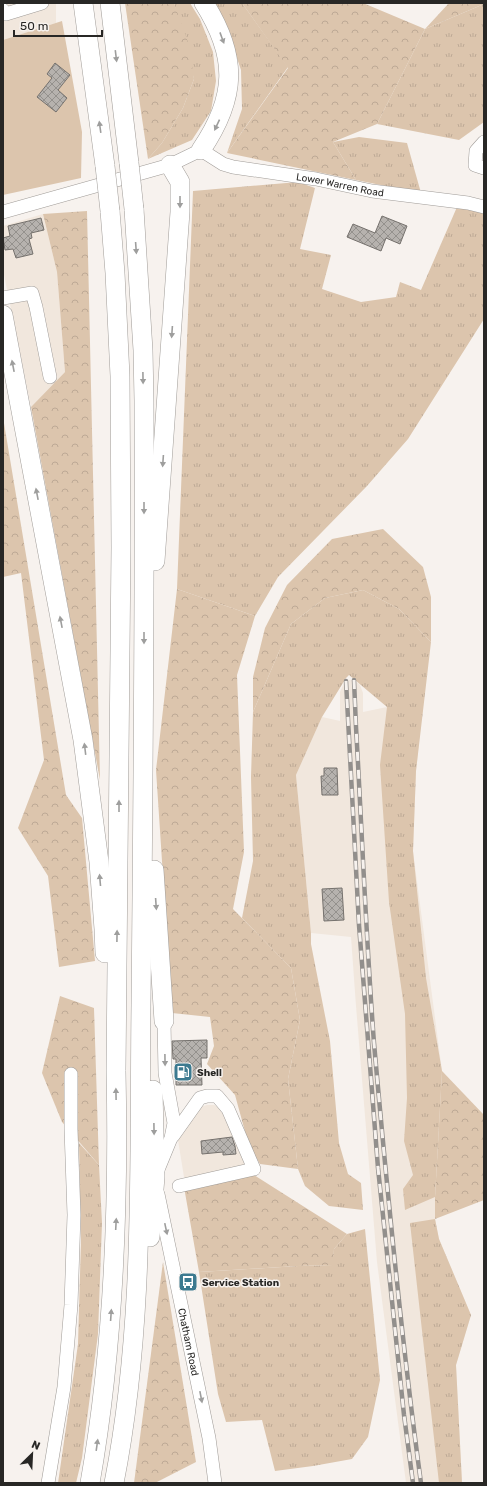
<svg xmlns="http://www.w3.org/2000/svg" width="487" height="1486" font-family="Rubik,sans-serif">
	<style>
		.built { fill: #f1e7dd }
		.grass { fill: url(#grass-tufts) }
		.forest { fill: url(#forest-crowns) }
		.garden { fill: #dcc5ad; fill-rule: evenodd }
		.building { fill: url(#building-cross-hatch); stroke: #75716d }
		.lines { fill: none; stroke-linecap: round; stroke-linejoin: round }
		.minor-casing { stroke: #a09c98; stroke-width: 14 }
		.highway-casing { stroke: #a09c98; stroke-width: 20 }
		.minor { stroke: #fff; stroke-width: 13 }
		.highway { stroke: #fff; stroke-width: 19 }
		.rail-casing { stroke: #928f8c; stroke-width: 4.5 }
		.rail { stroke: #f7f2ee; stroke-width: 3; stroke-dasharray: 9; stroke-linecap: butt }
		.highway-bridge-casing { stroke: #a09c98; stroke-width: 20; stroke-linecap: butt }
		.highway-bridge { stroke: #fff; stroke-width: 19 }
		.oneway { fill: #9e9e9d }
		.labels { text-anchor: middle; stroke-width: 3; stroke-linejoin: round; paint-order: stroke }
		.street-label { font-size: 10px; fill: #282725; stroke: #f7f2ee }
		.poi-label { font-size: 10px; font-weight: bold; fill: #282725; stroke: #f7f2ee; text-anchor: start }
	</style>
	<defs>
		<pattern id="grass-tufts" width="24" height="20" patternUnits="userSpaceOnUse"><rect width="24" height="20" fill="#dcc5ad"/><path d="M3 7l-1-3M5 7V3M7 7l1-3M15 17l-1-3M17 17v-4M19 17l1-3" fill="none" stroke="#bda995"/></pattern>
		<pattern id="forest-crowns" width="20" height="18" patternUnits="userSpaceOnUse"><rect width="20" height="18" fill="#dcc5ad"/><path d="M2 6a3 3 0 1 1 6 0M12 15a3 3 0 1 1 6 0" fill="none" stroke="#bda995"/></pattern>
		<pattern id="building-cross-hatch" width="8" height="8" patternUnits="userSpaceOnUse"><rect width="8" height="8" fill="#b6b2ae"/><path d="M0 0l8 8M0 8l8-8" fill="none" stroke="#94918d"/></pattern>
	</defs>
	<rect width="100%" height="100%" fill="#f7f2ee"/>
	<g class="built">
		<polygon points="3,3 56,3 56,23 3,40"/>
		<polygon points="43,214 57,272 65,372 31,407 3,270 3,226"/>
		<polygon points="349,680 354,680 360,685 363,693 363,712 387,707 422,712 416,771 413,851 442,1071 435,1197 435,1219 439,1239 471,1315 456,1365 462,1483 406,1483 377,1262 356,1006 351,937 311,933 296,775 322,717 340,721 340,692 344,683"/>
		<polygon points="207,1105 214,1105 220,1108 227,1115 248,1169 187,1179 184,1177 178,1140 198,1108"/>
	</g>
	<g class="grass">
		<polygon points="174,3 190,3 200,19 213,52 216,81 211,111 192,140 148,159 162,143 183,108 194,79"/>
		<polygon points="214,3 242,3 288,67 227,153 242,109 241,70 225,23"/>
		<polygon points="484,4 484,122 459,140 377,124 425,29"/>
		<polygon points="359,137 407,143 421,193 356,180 333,142"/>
		<polygon points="298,182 315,188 300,249 331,255 322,289 361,302 396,297 400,282 421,290 457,207 484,213 484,319 408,439 367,486 278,577 255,616 177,589 193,191"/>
		<polygon points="363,590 399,609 431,642 416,771 413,851 426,978 442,1071 435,1197 405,1210 403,1189 413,1175 404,1141 407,1098 405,1014 389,902 380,765 387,707 349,675 346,678 322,717 296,775 311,933 311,944 330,1041 339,1143 348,1174 361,1183 363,1210 329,1206 305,1186 298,1169 288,1079 300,1020 291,968 242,918 253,861 251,777 253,712 291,624 325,598"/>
		<polygon points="79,1143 99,1165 102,1223 98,1334 82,1458 76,1483 58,1483 78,1344 81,1240"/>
		<polygon points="435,1219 439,1239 471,1315 456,1365 462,1483 439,1483 410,1223"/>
		<polygon points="365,1229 380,1380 368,1437 352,1459 313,1466 275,1471 262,1420 226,1422 218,1394 199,1272 298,1266 332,1265 334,1249 347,1234"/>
	</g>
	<g class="forest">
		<polygon points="125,3 174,3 189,45 194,79 183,108 162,143 148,159"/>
		<polygon points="242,3 363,3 425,29 449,3 484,4 425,29 377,124 333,142 356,180 227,153 288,68"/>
		<polygon points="87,211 100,780 31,407 65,372 57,272 43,214"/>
		<polygon points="3,417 66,795 82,818 95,961 59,967 48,876 18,828 44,760 21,573 3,577"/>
		<polygon points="383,529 423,567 431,597 431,642 399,609 363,590 325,598 291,624 253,712 253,677 265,628 287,585 332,539"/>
		<polygon points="177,589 255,616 237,675 244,852 233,909 291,968 300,1020 288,1079 298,1169 260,1164 249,1146 235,1095 207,1064 214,1046 210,1017 172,1013 156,770"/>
		<polygon points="60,996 94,1008 99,1165 62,1122 42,1073"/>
		<polygon points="442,1071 484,1115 484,1200 435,1219 435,1197"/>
		<polygon points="251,1173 347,1234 334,1249 333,1265 298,1266 199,1272 184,1187"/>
		<polygon points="163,1262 196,1462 155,1483 134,1483"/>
	</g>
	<path class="garden" d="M 62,21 L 82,132 L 81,178 L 3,195 L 3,40 ZM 55,64 L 70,75 L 58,90 L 67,98 L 56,112 L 52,78 L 47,74 Z"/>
	<g class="building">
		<polygon points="55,63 70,75 58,90 67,98 56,112 37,97 52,78 47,74"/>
		<polygon points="382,216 407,226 400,244 386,238 381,251 347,237 353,224 375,233"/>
		<polygon points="41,218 44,230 31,233 32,238 29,239 33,254 16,258 13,249 5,250 3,238 10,236 8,226"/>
		<polygon points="324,768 337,768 338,795 322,795 321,776 324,776"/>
		<polygon points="342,888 344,920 324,921 322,889"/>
		<polygon points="207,1040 207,1058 201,1058 202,1085 176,1085 176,1059 173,1059 172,1041"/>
		<polygon points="232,1137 235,1146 236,1154 223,1155 223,1152 202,1154 201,1141"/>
	</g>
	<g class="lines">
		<defs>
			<g id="minor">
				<polyline points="3,10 6,14 42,3"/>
				<polyline points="484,142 476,151 475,165 484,168"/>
				<path id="s1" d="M 3,212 L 170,165 L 201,150 L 223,164 L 233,167 L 316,179 L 372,191 L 468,203 L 484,207"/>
				<polyline points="3,298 32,293 36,307 50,377"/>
				<polyline points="173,1136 200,1098 207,1096 217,1096 228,1109 254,1169 179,1186"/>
				<polyline points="157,1172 171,1138 174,1123 165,1073 164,1021"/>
				<path id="s2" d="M 158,1194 L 209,1438 L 215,1483"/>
				<polyline points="48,1483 64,1387 71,1305 74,1215 71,1129 71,1074"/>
			</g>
			<g id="highway">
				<polyline points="83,3 105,166"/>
				<polyline points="110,3 129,163"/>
				<path d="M 201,150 C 237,97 238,57 204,3"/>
				<polyline points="3,315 83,740 99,862 104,929 105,953"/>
				<polyline points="155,561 180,212 180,182 170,165"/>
				<polyline points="154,870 164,1021"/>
				<polyline points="150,1237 155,1177 153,1090"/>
				<path d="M 90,1483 C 114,1347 119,1209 116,1071 L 121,547 L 120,376 L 115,273 L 110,211"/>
				<path d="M 114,1483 C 145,1326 139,1165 141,1005 C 143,804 145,602 144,401 L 143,350 L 134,209"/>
			</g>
		</defs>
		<use href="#minor" class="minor-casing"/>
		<use href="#highway" class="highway-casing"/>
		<use href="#minor" class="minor"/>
		<use href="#highway" class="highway"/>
		<defs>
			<g id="rail">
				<path d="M 354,680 L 356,727 C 362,832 366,938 374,1043 C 387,1190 401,1337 421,1483"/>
				<polyline points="346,681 359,925 378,1168 404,1415 413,1483"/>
			</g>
		</defs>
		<use href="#rail" class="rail-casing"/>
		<use href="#rail" class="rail"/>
		<defs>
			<g id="highway-bridge">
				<polyline points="129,163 134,209"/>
				<polyline points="105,166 110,211"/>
			</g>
		</defs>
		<use href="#highway-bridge" class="highway-bridge-casing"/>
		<use href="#highway-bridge" class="highway-bridge"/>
	</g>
	<defs><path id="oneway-solid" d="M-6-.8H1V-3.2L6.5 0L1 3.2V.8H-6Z"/></defs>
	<g class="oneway">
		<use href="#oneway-solid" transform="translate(222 38) rotate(70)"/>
		<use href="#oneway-solid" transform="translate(116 56) rotate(83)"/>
		<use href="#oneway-solid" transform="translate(217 125) rotate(115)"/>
		<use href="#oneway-solid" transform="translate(100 127) rotate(-98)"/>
		<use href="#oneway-solid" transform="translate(180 202) rotate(90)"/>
		<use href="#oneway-solid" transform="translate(136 248) rotate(86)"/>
		<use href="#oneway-solid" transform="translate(172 332) rotate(94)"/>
		<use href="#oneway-solid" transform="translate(13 366) rotate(-101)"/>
		<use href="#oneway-solid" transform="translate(143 378) rotate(89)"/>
		<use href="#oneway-solid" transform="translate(163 461) rotate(94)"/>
		<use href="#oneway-solid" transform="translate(37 494) rotate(-101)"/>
		<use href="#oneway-solid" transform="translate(144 508) rotate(90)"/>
		<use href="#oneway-solid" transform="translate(61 622) rotate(-101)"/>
		<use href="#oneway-solid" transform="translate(144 638) rotate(90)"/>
		<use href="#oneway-solid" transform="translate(85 749) rotate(-97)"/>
		<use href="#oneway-solid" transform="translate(119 806) rotate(-90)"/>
		<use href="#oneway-solid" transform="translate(100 880) rotate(-95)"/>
		<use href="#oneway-solid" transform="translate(156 904) rotate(86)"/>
		<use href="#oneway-solid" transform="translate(117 936) rotate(-89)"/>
		<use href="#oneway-solid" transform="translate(165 1060) rotate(89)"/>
		<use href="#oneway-solid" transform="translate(116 1094) rotate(-91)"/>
		<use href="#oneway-solid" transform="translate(154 1129) rotate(89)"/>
		<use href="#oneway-solid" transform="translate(116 1224) rotate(-87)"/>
		<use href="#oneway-solid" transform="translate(166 1229) rotate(78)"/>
		<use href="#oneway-solid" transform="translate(111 1315) rotate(-86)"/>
		<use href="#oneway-solid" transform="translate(201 1397) rotate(79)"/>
		<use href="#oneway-solid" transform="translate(97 1445) rotate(-82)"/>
	</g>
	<defs>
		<symbol id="fuel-square" viewBox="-11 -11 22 22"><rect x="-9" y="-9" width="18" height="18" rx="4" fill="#3c7a90" stroke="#f7f2ee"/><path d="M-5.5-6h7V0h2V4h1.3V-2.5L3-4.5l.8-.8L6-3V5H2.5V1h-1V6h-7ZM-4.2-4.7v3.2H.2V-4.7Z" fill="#fff"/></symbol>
		<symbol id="bus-square" viewBox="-11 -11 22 22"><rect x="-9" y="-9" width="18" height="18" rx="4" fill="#3c7a90" stroke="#f7f2ee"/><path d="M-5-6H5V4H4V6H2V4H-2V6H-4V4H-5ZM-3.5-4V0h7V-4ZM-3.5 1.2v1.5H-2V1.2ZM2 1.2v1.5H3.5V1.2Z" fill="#fff"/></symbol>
	</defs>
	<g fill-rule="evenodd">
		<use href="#fuel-square" x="172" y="1061" width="22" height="22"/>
		<use href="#bus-square" x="177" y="1271" width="22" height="22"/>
	</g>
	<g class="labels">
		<g class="street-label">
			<text dy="4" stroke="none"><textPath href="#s1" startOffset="353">Lower Warren Road</textPath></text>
			<text dy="4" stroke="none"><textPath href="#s2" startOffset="151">Chatham Road</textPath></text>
		</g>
		<g class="poi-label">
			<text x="197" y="1076">Shell</text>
			<text x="202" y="1286">Service Station</text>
		</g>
	</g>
	<rect width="487" height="1486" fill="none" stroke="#282725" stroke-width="8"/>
	<g transform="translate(32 1454) rotate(24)" stroke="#f7f2ee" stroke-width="3" paint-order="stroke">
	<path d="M0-3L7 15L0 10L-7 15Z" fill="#282725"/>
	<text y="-6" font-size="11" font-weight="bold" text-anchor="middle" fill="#282725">N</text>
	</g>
	<path d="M14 30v6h88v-6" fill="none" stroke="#282725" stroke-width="2"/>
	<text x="20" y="30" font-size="12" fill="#282725" stroke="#f7f2ee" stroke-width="3" paint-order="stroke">50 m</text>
</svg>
